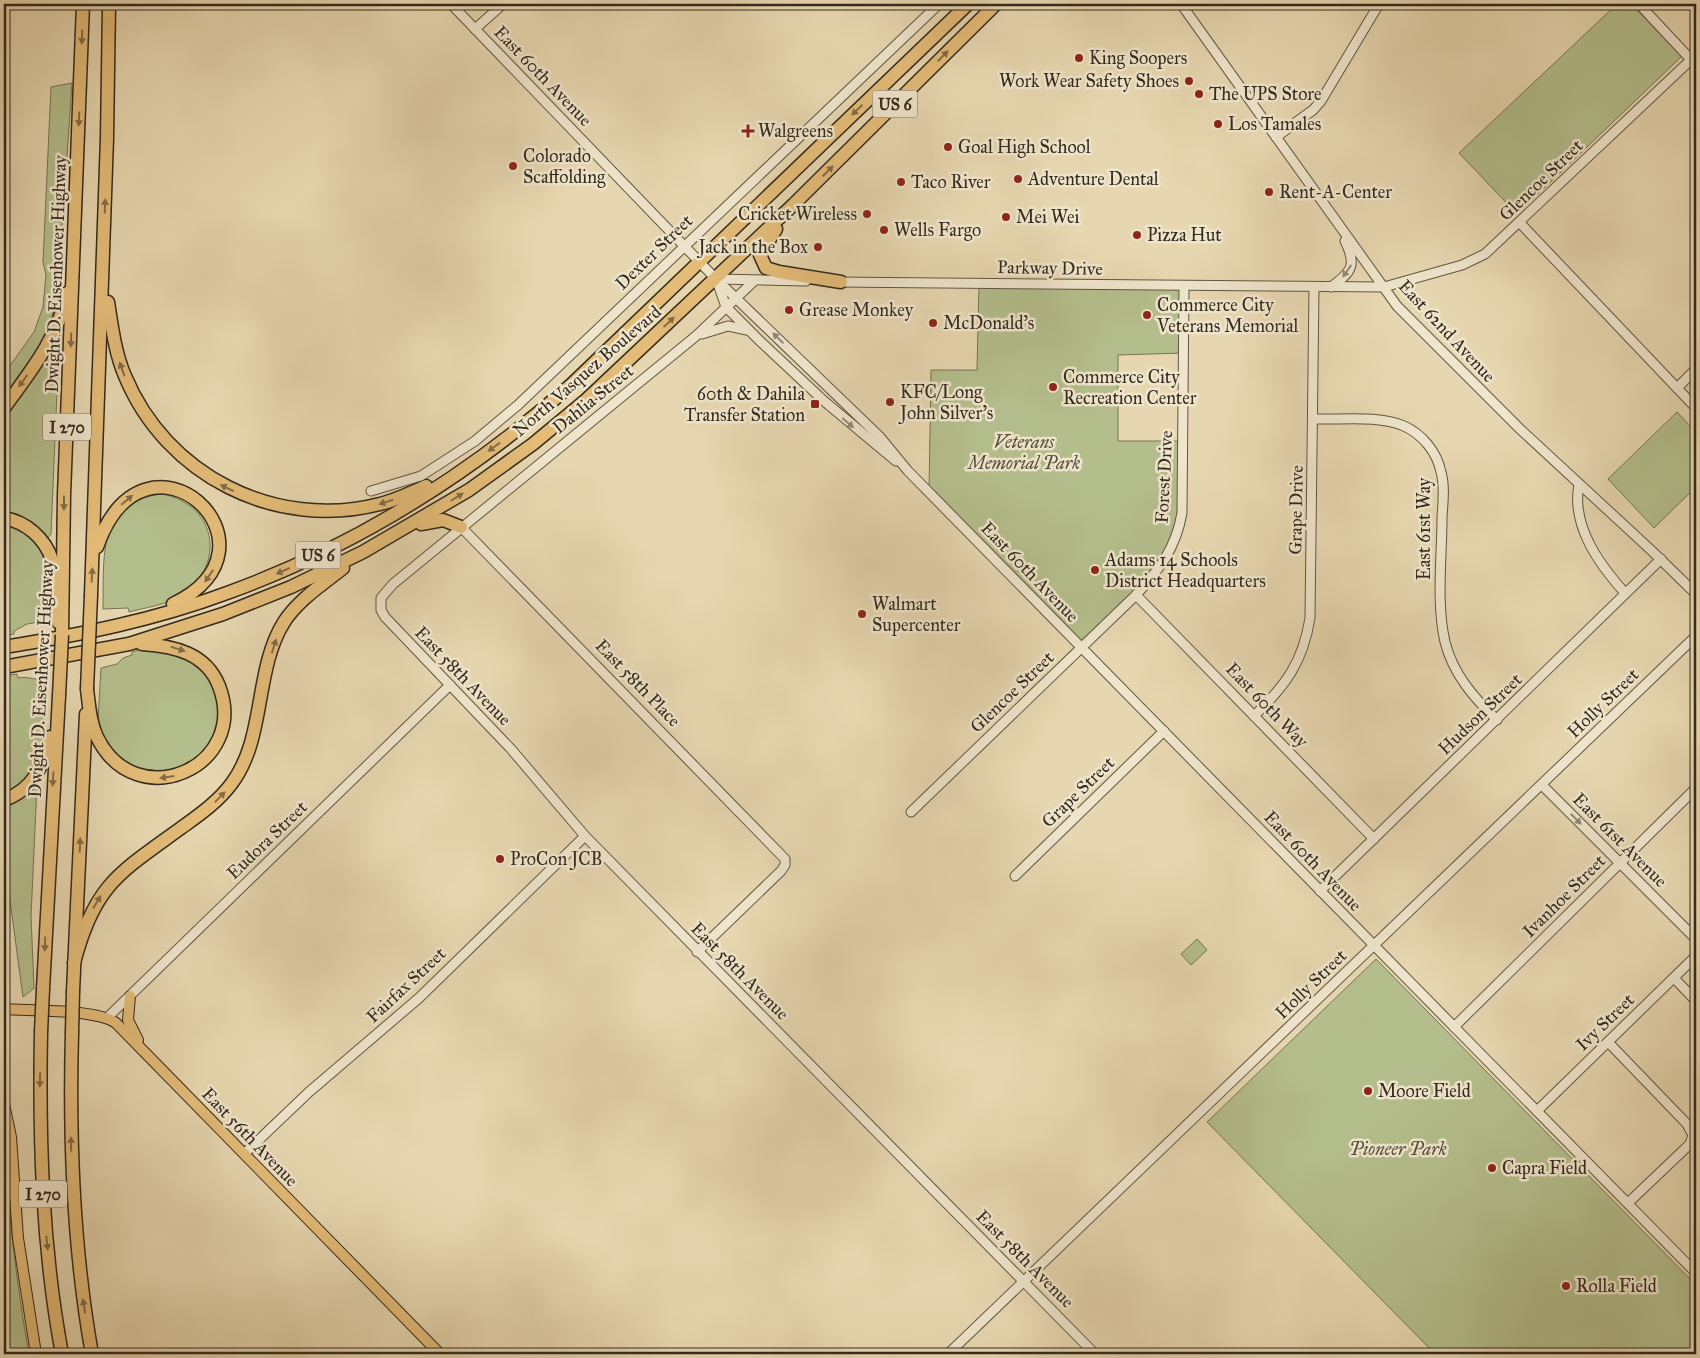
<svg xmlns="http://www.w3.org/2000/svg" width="1700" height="1358" font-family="'IM FELL Great Primer',serif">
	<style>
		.green { fill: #b4be8c; stroke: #747454 }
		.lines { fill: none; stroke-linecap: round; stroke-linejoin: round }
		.stream { stroke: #717f78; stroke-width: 2.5 }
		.minor-casing { stroke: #615542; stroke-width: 11 }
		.major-casing { stroke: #342a1d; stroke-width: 12 }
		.highway-casing { stroke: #342a1d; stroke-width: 15 }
		.minor { stroke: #efe5cc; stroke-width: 9 }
		.major { stroke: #e4bc78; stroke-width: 10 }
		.highway { stroke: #e4bc78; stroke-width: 12 }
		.highway-bridge-casing { stroke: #342a1d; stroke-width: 15; stroke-linecap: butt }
		.highway-bridge { stroke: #e4bc78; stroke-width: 12 }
		.oneway { fill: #836c46 }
		.oneway2 { fill: #928874 }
		.poi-dot { fill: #8f2418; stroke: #efe5cc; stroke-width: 2 }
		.labels { text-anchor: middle; stroke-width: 5; stroke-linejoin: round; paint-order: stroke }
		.shield { fill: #efe5cc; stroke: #6c6252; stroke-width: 1 }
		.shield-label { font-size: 16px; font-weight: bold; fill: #342a1d }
		.poi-label { font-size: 18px; fill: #342a1d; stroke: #efe5cc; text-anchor: start }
		.street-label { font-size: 18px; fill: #342a1d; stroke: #efe5cc }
		.park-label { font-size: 18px; font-style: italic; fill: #544f39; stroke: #efe5cc }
	</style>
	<rect width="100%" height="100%" fill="#e7d7b0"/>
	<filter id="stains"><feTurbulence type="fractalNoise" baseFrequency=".004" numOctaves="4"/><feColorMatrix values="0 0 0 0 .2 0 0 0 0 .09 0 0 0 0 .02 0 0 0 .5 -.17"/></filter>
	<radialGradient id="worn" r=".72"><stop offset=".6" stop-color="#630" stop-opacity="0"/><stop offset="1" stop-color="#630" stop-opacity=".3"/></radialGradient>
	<g class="green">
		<polygon points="1617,4 1631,4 1682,56 1517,214 1459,153"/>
		<polygon points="72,83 57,302 43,341 4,396 4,374 34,332 43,307 46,275 43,262 51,87"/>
		<polygon points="979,284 1184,287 1184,353 1118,355 1118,441 1184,441 1182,513 1169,554 1082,647 929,492 931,370 977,370"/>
		<polygon points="57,341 59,344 51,534 47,539 30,522 4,511 4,419"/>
		<polygon points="1677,412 1696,432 1696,487 1654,528 1608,479"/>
		<path d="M 162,494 C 219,505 227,569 177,598 C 164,605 144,608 129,612 L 128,608 L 103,609 C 104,559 96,501 162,494 Z"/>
		<path d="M 4,522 C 56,537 48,578 45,621 L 27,624 L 14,631 L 14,634 L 4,636 Z"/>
		<polygon points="142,649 182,653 210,676 220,715 212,740 199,757 182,767 163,772 135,768 127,764 111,750 100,730 98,720 101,668 117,664 123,658 132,655 132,652"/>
		<path d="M 17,674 L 18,678 C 27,676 33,680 42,679 C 43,710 49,764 21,785 C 16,789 9,791 4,794 L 4,676 Z"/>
		<polygon points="37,785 31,916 34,988 23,997 7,878 4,878 4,804 28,792"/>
		<polygon points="1197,939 1207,950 1191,965 1181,954"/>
		<polygon points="1376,959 1696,1285 1696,1354 1435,1354 1207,1122"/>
		<path d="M 4,1131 C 7,1206 16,1280 29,1354 L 4,1354 Z"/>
	</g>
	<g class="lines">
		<polyline class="stream" points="4,1351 5,1354"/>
		<defs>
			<g id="minor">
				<polyline points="451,4 716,279 880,437 908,471 1696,1273"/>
				<polyline points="1181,4 1397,306 1520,429 1652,551 1696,594"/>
				<polyline points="1639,4 1696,65"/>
				<polyline points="475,29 503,4"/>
				<polyline points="1276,137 1313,110 1321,101 1379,4"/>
				<polyline points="1520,223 1696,408"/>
				<polyline points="716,279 806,281"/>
				<polyline points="717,281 726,307 761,342 824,401 896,461"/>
				<polyline points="754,281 696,336 393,584 381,598 381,610 385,617 511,749 585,836 1095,1354"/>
				<polyline points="836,282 1384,287 1462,265 1485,254 1696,55"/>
				<path d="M 1331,287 C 1352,272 1357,265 1345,241"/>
				<polyline points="702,334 728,326 747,330"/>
				<polyline points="1677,388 1696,369"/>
				<path d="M 1314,419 C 1342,420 1378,415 1404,426 C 1422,434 1437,452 1441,472 C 1445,486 1443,502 1442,517 C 1442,558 1436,602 1445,642 C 1453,674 1474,698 1497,720"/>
				<path d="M 1579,484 C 1571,526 1599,564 1625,593"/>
				<polyline points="371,491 421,476 475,441 518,405 939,4"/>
				<polyline points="461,527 785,859 785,865 781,871 697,952"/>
				<polyline points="1136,595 1374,839"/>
				<path d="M 1254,716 C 1286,685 1303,662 1310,618 L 1314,287"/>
				<polyline points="1542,785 1696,939"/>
				<path d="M 911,812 L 1136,595 C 1159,570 1176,548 1182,513 L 1184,287"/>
				<polyline points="1015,876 1164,731"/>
				<polyline points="1320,891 1661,559"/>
				<polyline points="1674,978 1696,1001"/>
				<polyline points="107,1018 450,685"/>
				<polyline points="1454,1027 1696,788"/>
				<polyline points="1608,1042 1687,1124 1693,1135 1690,1144 1628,1203"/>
				<polyline points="1537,1111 1696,956"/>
				<polyline points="244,1154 309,1092 419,998 585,836"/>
				<polyline points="948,1354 1696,636"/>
			</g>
			<g id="major">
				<polyline points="130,996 128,1020 138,1040"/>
				<path d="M 4,1009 C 30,1011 96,1009 116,1023 L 440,1354"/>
				<polyline points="4,1104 11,1137 18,1238 36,1354"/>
			</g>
			<g id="highway">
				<polyline points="776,229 760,255 766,268 779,272 841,282"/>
				<path d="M 108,302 C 112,327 115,353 125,376 C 166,475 275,531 380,504 C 396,500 411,493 426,486"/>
				<path d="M 4,408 C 30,372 58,338 67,293"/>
				<path d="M 4,518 C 26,522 45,538 52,560 C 55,572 52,587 53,599 C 53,607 56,614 58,622"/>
				<polyline points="421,524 443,520 461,527"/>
				<path d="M 97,547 C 145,409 294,546 173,604"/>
				<polyline points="91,595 107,138 109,4"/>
				<polyline points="62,635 64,495 83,4"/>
				<path d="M 4,647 C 79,635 155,620 227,593 C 354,547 470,474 571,385 L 968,4"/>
				<polyline points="4,667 129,644 223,614 291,587 363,552 469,490 533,444 586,400 793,205 996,4"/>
				<path d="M 87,689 C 89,705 90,722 97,737 C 136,817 250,767 219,686 C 206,653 174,646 142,644"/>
				<path d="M 4,800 C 34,789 43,766 50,737"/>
				<path d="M 74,963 C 94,885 119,873 181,828 C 199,815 218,802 232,783 C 266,737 254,670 284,622 C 298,600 323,584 343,568"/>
				<polyline points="43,989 59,696"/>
				<polyline points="73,991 86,714"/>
				<path d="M 41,1032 C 39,1140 42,1247 62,1354"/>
				<path d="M 72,1033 C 69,1141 73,1248 92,1354"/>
			</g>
		</defs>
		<use href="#minor" class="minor-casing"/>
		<use href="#major" class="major-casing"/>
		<use href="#highway" class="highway-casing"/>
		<use href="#minor" class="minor"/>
		<use href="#major" class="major"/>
		<use href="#highway" class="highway"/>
		<defs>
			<g id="highway-bridge">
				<polyline points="87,689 91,595"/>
				<polyline points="59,696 62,635"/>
				<polyline points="41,1032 43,989"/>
				<polyline points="72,1033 73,991"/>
			</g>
		</defs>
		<use href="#highway-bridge" class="highway-bridge-casing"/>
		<use href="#highway-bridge" class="highway-bridge"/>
	</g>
	<defs><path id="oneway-solid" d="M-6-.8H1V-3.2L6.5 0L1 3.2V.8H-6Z" transform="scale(1.25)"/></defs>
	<g class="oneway">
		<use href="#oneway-solid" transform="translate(82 37) rotate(92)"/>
		<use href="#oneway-solid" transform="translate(943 56) rotate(-45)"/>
		<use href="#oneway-solid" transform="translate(857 110) rotate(136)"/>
		<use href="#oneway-solid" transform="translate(79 119) rotate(92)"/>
		<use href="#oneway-solid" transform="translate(828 171) rotate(-45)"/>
		<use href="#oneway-solid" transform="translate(105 206) rotate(-88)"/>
		<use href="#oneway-solid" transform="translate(669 322) rotate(-43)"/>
		<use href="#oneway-solid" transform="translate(71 340) rotate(92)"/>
		<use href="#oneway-solid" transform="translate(122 369) rotate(-110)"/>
		<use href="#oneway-solid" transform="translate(23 381) rotate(126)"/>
		<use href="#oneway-solid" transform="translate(494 447) rotate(144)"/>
		<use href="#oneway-solid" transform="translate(227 488) rotate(-155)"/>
		<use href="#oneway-solid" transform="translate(457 497) rotate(-32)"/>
		<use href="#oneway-solid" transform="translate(127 500) rotate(-40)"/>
		<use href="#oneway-solid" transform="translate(386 502) rotate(163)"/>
		<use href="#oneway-solid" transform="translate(64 503) rotate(90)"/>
		<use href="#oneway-solid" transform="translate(283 571) rotate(156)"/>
		<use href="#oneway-solid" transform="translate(92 575) rotate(-87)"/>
		<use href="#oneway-solid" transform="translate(209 576) rotate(124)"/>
		<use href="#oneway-solid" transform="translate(274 646) rotate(-73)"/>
		<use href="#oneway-solid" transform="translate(178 649) rotate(17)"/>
		<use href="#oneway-solid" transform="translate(167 777) rotate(172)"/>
		<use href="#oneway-solid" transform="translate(53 779) rotate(94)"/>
		<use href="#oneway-solid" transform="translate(220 797) rotate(-46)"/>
		<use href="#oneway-solid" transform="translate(80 845) rotate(-88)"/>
		<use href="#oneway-solid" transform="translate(97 902) rotate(-58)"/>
		<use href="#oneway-solid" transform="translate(45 944) rotate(92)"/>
		<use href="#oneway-solid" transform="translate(40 1080) rotate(91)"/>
		<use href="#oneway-solid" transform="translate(71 1144) rotate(-91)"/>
		<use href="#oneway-solid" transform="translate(47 1243) rotate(84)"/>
		<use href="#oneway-solid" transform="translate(84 1306) rotate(-99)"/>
	</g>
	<g class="oneway2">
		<use href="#oneway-solid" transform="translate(1347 271) rotate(125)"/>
		<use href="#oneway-solid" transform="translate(778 338) rotate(-136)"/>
		<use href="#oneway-solid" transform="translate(848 423) rotate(41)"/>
		<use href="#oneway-solid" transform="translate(1576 819) rotate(45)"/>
	</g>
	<g class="poi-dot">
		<circle cx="1079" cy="58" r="5"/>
		<circle cx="1189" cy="81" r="5"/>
		<circle cx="1199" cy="94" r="5"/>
		<circle cx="1218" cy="124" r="5"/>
		<path d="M745.5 123.5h5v5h5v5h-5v5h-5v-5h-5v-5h5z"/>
		<circle cx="948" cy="147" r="5"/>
		<circle cx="513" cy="166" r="5"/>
		<circle cx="1018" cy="179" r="5"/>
		<circle cx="901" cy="182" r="5"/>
		<circle cx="1269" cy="192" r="5"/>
		<circle cx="867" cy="214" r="5"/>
		<circle cx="1006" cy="217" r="5"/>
		<circle cx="884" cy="230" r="5"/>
		<circle cx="1137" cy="235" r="5"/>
		<circle cx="818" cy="247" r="5"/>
		<circle cx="789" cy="310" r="5"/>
		<circle cx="1147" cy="315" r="5"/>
		<circle cx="933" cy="323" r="5"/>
		<circle cx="1053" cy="387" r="5"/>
		<circle cx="890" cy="402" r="5"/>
		<rect x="810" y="399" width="10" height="10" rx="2.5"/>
		<circle cx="1095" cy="570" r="5"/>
		<circle cx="862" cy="614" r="5"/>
		<circle cx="500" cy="859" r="5"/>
		<circle cx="1368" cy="1091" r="5"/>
		<circle cx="1492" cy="1168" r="5"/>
		<circle cx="1566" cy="1286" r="5"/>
	</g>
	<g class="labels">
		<g class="shield">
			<rect x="872.5" y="90.5" width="45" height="27" rx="4"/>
			<rect x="43" y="413.5" width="48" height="27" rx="4"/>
			<rect x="295.5" y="541.5" width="45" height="27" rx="4"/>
			<rect x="19" y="1180.5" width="48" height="27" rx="4"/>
		</g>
		<g class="shield-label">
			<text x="895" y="110">US 6</text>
			<text x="67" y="433">I 270</text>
			<text x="318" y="561">US 6</text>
			<text x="43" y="1200">I 270</text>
		</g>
		<g class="poi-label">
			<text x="1089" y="64">King Soopers</text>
			<text x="1179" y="87" text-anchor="end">Work Wear Safety Shoes</text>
			<text x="1209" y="100">The UPS Store</text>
			<text x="1228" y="130">Los Tamales</text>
			<text x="758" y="137">Walgreens</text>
			<text x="958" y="153">Goal High School</text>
			<text x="523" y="162">Colorado<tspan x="523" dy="21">Scaffolding</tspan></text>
			<text x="1028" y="185">Adventure Dental</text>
			<text x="911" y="188">Taco River</text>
			<text x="1279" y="198">Rent-A-Center</text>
			<text x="857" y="220" text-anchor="end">Cricket Wireless</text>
			<text x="1016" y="223">Mei Wei</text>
			<text x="894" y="236">Wells Fargo</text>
			<text x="1147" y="241">Pizza Hut</text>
			<text x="808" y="253" text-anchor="end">Jack in the Box</text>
			<text x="1157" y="311">Commerce City<tspan x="1157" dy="21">Veterans Memorial</tspan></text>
			<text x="799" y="316">Grease Monkey</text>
			<text x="943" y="329">McDonald's</text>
			<text x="1063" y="383">Commerce City<tspan x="1063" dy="21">Recreation Center</tspan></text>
			<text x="900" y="398">KFC/Long<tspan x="900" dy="21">John Silver's</tspan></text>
			<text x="805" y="400" text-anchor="end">60th &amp; Dahila<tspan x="805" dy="21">Transfer Station</tspan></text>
			<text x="1105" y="566">Adams 14 Schools<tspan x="1105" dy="21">District Headquarters</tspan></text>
			<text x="872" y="610">Walmart<tspan x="872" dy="21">Supercenter</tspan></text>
			<text x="510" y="865">ProCon JCB</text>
			<text x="1378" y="1097">Moore Field</text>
			<text x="1502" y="1174">Capra Field</text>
			<text x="1576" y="1292">Rolla Field</text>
		</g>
		<g class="street-label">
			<text transform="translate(543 76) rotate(46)" y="6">East 60th Avenue</text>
			<text transform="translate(1541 180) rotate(-44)" y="6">Glencoe Street</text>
			<text transform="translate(654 252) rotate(-44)" y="6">Dexter Street</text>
			<text transform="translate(1050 268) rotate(1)" y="6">Parkway Drive</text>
			<text transform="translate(56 274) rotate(-88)" y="6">Dwight D. Eisenhower Highway</text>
			<text transform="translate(1447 331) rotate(47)" y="6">East 62nd Avenue</text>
			<text transform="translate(587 371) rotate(-41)" y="6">North Vasquez Boulevard</text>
			<text transform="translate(593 399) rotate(-39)" y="6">Dahlia Street</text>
			<text transform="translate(1164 477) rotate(-87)" y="6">Forest Drive</text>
			<text transform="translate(1296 510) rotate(-89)" y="6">Grape Drive</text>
			<text transform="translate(1424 529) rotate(-90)" y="6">East 61st Way</text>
			<text transform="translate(1030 572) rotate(46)" y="6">East 60th Avenue</text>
			<text transform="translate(463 676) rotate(46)" y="6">East 58th Avenue</text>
			<text transform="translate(41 679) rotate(-87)" y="6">Dwight D. Eisenhower Highway</text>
			<text transform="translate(638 683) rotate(46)" y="6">East 58th Place</text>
			<text transform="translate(1012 692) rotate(-44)" y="6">Glencoe Street</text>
			<text transform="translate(1603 703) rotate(-44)" y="6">Holly Street</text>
			<text transform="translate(1267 705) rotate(46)" y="6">East 60th Way</text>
			<text transform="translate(1480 714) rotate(-44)" y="6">Hudson Street</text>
			<text transform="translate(1078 792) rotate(-44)" y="6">Grape Street</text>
			<text transform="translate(267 840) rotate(-44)" y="6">Eudora Street</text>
			<text transform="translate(1620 840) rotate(45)" y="6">East 61st Avenue</text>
			<text transform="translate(1313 861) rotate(46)" y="6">East 60th Avenue</text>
			<text transform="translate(1564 896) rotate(-45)" y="6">Ivanhoe Street</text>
			<text transform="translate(740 971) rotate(45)" y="6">East 58th Avenue</text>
			<text transform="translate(1311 984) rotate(-44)" y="6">Holly Street</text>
			<text transform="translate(406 985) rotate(-43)" y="6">Fairfax Street</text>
			<text transform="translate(1605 1022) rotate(-44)" y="6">Ivy Street</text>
			<text transform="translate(250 1137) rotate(46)" y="6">East 56th Avenue</text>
			<text transform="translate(1025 1259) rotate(45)" y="6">East 58th Avenue</text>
		</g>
		<g class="park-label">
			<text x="1024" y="448">Veterans<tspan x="1024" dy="21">Memorial Park</tspan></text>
			<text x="1398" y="1155">Pioneer Park</text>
		</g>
	</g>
	<rect width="1700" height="1358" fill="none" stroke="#e7d7b0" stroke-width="20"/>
	<rect x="5" y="5" width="1690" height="1348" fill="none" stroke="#342a1d" stroke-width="2.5"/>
	<rect x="10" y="10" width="1680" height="1338" fill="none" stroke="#342a1d"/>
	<rect width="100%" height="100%" filter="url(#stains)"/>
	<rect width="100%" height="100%" fill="url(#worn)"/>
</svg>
